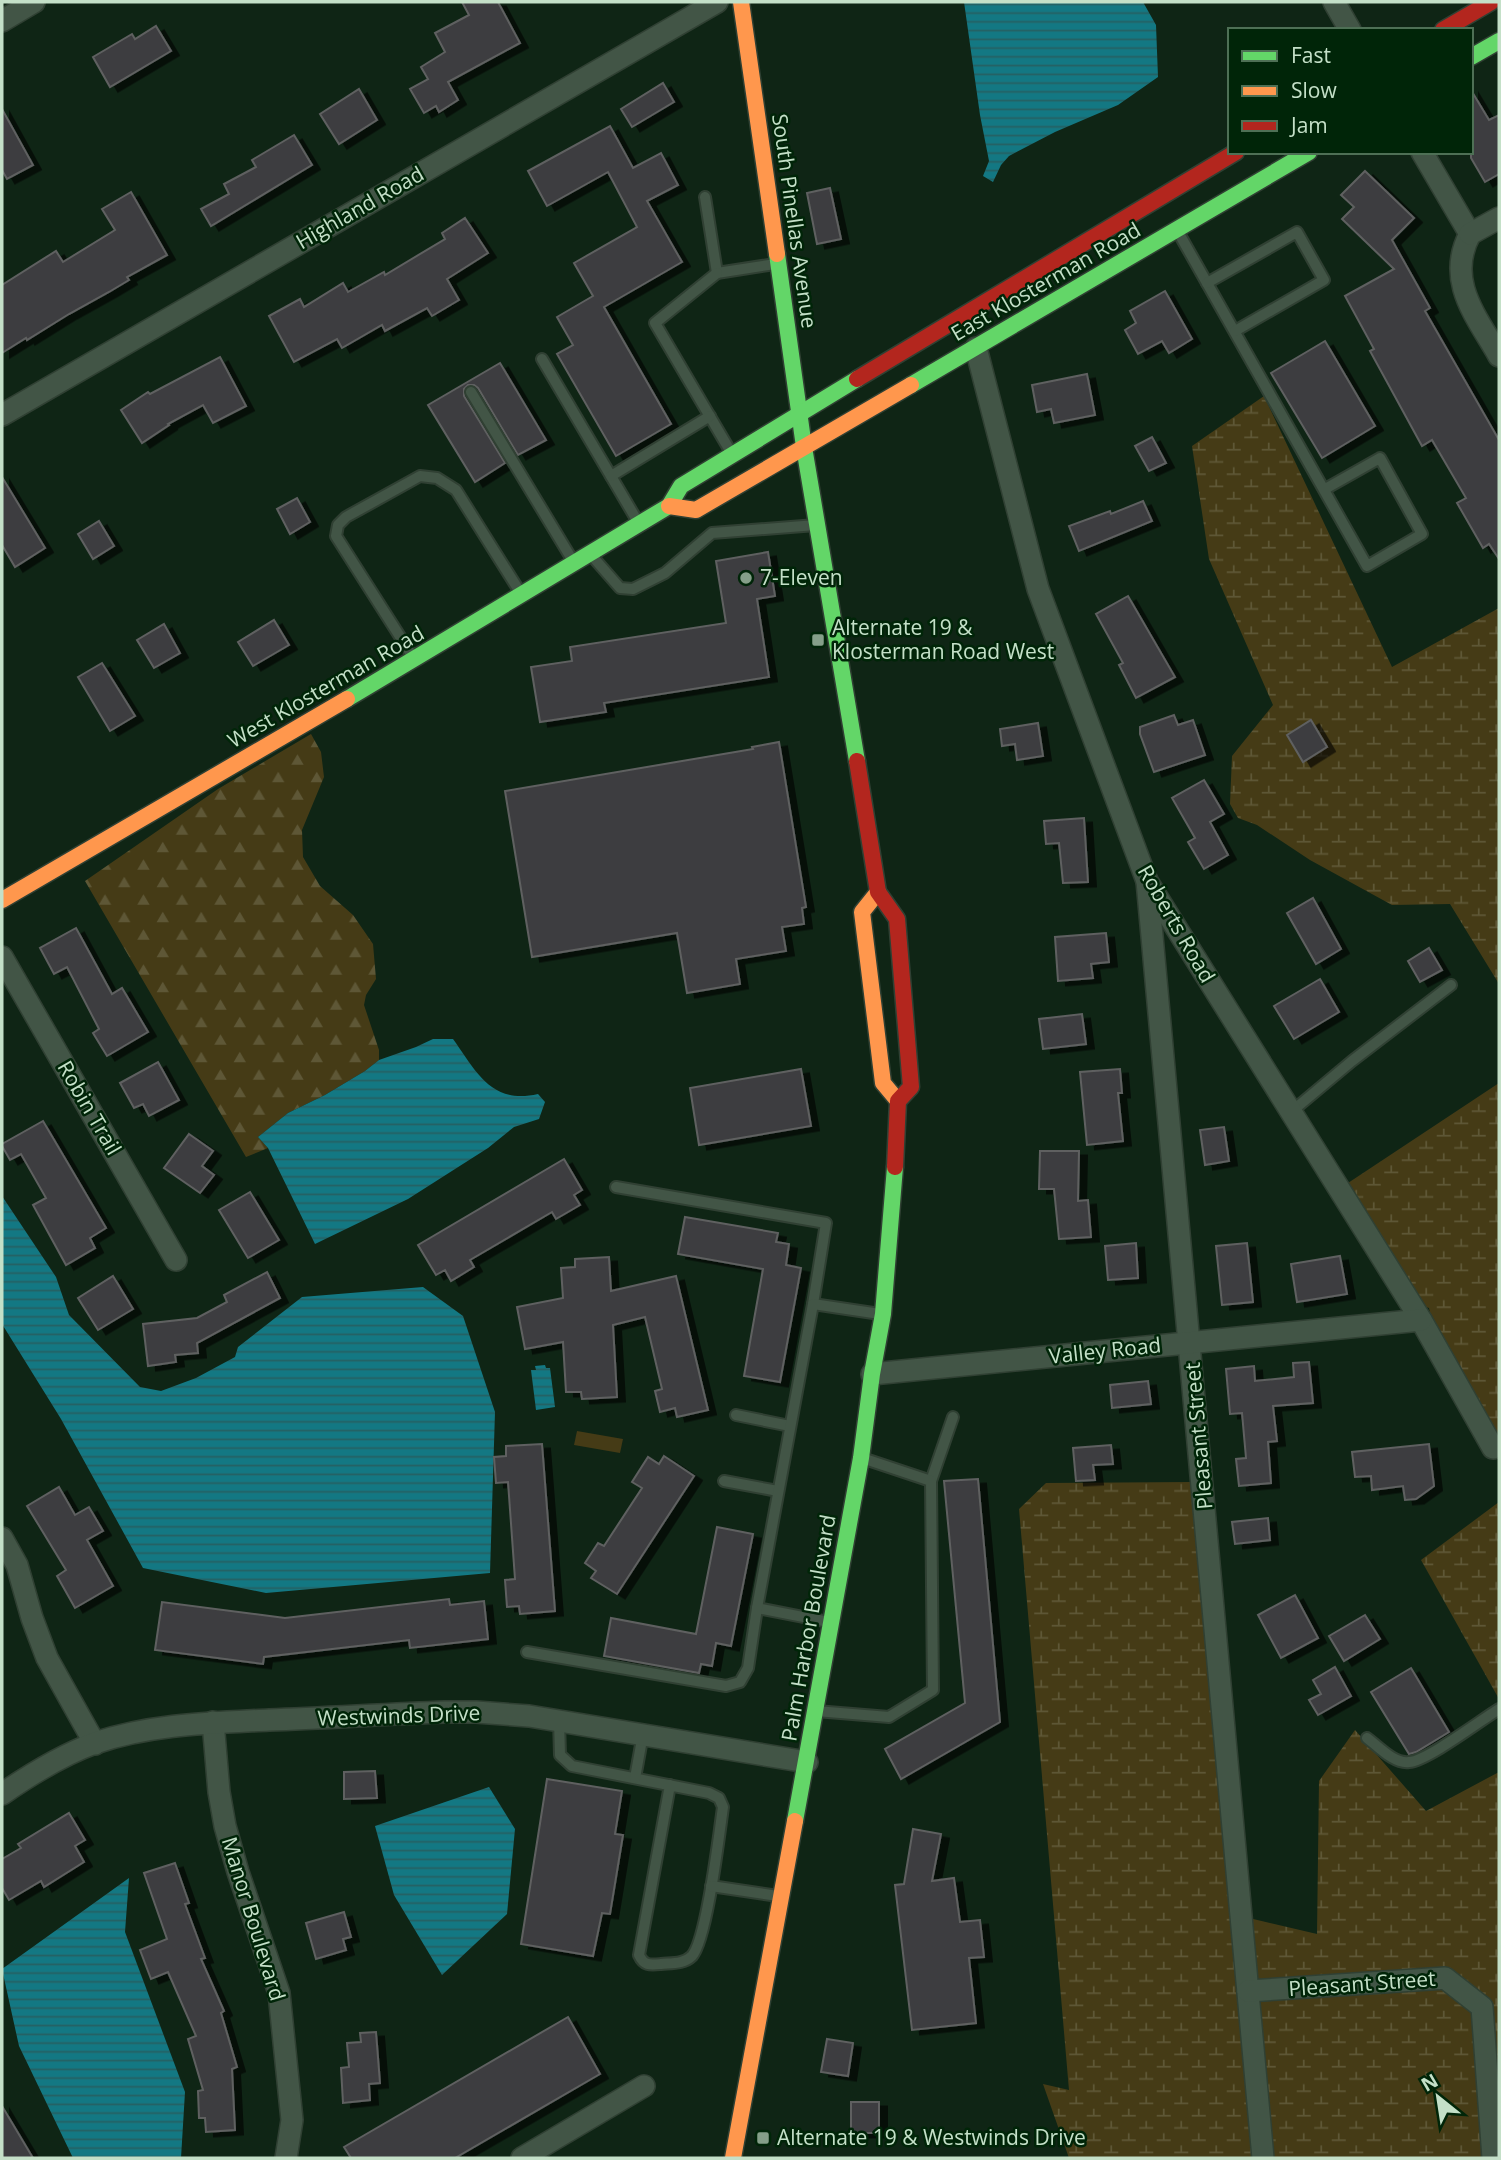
<svg xmlns="http://www.w3.org/2000/svg" width="1501" height="2160" font-family="'Open Sans',sans-serif">
	<style>
		.grass { fill: #453b16 }
		.forest { fill: url(#forest-firs) }
		.wetland { fill: url(#wetland-marsh) }
		.water { fill: url(#water-rules) }
		.building { fill: #3d3e3f; stroke: #5f6061; stroke-width: 2; filter: url(#shadow) }
		.lines { fill: none; stroke-linecap: round; stroke-linejoin: round }
		.lane-casing { stroke: #304033; stroke-width: 14 }
		.street-casing { stroke: #304033; stroke-width: 24 }
		.fast-casing { stroke: #304033; stroke-width: 19 }
		.slow-casing { stroke: #304033; stroke-width: 19 }
		.jam-casing { stroke: #304033; stroke-width: 19 }
		.lane { stroke: #425546; stroke-width: 10 }
		.street { stroke: #425546; stroke-width: 21 }
		.fast { stroke: #63d668; stroke-width: 16 }
		.slow { stroke: #ff974d; stroke-width: 16 }
		.jam { stroke: #b3261e; stroke-width: 16 }
		.poi-dot { fill: #859f89; stroke: #002508; stroke-width: 2.5 }
		.labels { text-anchor: middle; stroke-width: 5; stroke-linejoin: round; paint-order: stroke }
		.street-label { font-size: 21px; fill: #c4e0c8; stroke: #002508 }
		.poi-label { font-size: 21px; fill: #c4e0c8; stroke: #002508; text-anchor: start }
	</style>
	<defs>
		<pattern id="forest-firs" width="22" height="20" patternUnits="userSpaceOnUse" patternTransform="scale(1.75)"><rect width="22" height="20" fill="#453b16"/><path d="M5 1l3.5 6h-7zM16 11l3.5 6h-7z" fill="#5e5736"/></pattern>
		<pattern id="wetland-marsh" width="20" height="14" patternUnits="userSpaceOnUse" patternTransform="scale(1.75)"><rect width="20" height="14" fill="#453b16"/><path d="M1 5h8M5 5V1M11 12h8M15 12V8" fill="none" stroke="#5e5736"/></pattern>
		<pattern id="water-rules" width="6" height="5" patternUnits="userSpaceOnUse" patternTransform="scale(1.75)"><rect width="6" height="5" fill="#137883"/><path d="M0 2.5h6" fill="none" stroke="#256063"/></pattern>
		<filter id="shadow"><feDropShadow dx="8" dy="4.5" stdDeviation="0" flood-color="#0009"/></filter>
	</defs>
	<rect width="100%" height="100%" fill="#0f2515"/>
	<polygon class="grass" points="577,1431 623,1439 620,1453 574,1445"/>
	<polygon class="forest" points="311,734 321,752 324,777 302,830 303,857 320,886 353,915 373,944 376,979 366,995 364,1005 379,1050 379,1060 365,1071 325,1095 288,1113 258,1137 268,1148 246,1157 85,881 218,789"/>
	<g class="wetland">
		<polygon points="1264,396 1392,667 1499,608 1499,984 1450,904 1392,905 1310,860 1257,825 1238,818 1230,804 1232,756 1273,705 1209,559 1192,446"/>
		<polygon points="1499,1083 1499,1438 1431,1317 1429,1308 1426,1307 1348,1183"/>
		<polygon points="1193,1482 1207,1618 1229,1661 1249,1918 1317,1934 1319,1781 1355,1730 1426,1811 1499,1772 1499,2158 1069,2158 1043,2084 1069,2090 1019,1509 1046,1483"/>
		<polygon points="1499,1502 1499,1699 1421,1560"/>
	</g>
	<g class="water">
		<polygon points="964,2 1143,2 1156,25 1158,77 1118,105 1055,132 1009,156 1001,165 993,182 983,176 989,161 980,115"/>
		<path d="M 433,1039 L 453,1039 C 476,1071 491,1105 538,1094 L 545,1102 L 539,1119 L 514,1127 L 488,1148 L 408,1199 L 315,1244 L 268,1148 L 258,1137 L 288,1113 L 325,1095 L 365,1071 L 379,1060 L 416,1047 Z"/>
		<polygon points="2,1196 56,1277 69,1315 140,1387 161,1391 196,1378 235,1357 238,1347 302,1297 423,1287 463,1316 495,1412 490,1573 266,1593 143,1568 61,1419 2,1324"/>
		<polygon points="545,1365 546,1368 550,1368 555,1407 536,1410 531,1370 536,1370 535,1366"/>
		<polygon points="489,1787 515,1829 507,1914 442,1975 394,1895 375,1826"/>
		<polygon points="129,1878 125,1932 185,2092 181,2158 73,2158 19,2046 2,1969"/>
	</g>
	<g class="building">
		<polygon points="462,2 498,2 520,43 448,82 458,100 439,112 436,106 424,113 410,89 428,79 421,67 445,52 435,33 469,15"/>
		<polygon points="156,26 171,51 110,87 93,57 132,34 135,39"/>
		<polygon points="663,83 674,102 632,127 621,109"/>
		<polygon points="359,89 377,120 339,144 320,114"/>
		<polygon points="1471,90 1489,120 1499,115 1499,174 1485,182 1471,158"/>
		<polygon points="2,109 33,165 7,179 2,170"/>
		<polygon points="610,126 633,168 661,153 678,185 647,201 682,262 604,307 671,424 616,456 557,354 573,345 557,317 593,296 574,263 637,227 608,172 547,206 528,171"/>
		<polygon points="294,135 312,165 211,226 201,209 229,194 224,184 256,167 252,160"/>
		<polygon points="1365,171 1414,218 1392,240 1430,308 1425,311 1499,440 1499,559 1489,544 1483,548 1457,503 1466,498 1432,440 1422,446 1370,351 1374,349 1345,296 1394,269 1342,219 1354,207 1341,195"/>
		<polygon points="830,188 841,239 817,244 807,193"/>
		<polygon points="131,192 167,255 127,277 129,280 109,292 69,314 27,340 26,338 2,353 2,285 56,251 63,262 115,230 102,209"/>
		<polygon points="465,218 488,253 447,279 459,300 432,316 427,308 385,331 382,325 342,348 337,339 294,362 269,316 300,299 304,307 343,283 348,292 384,272 385,275 445,239 442,233"/>
		<polygon points="1165,291 1192,339 1169,353 1162,341 1138,354 1125,330 1136,323 1130,311"/>
		<polygon points="1325,341 1375,426 1322,458 1271,373"/>
		<polygon points="220,357 246,406 213,423 203,405 168,424 169,425 142,443 121,410 148,392 150,394"/>
		<polygon points="500,363 546,440 518,455 478,388 474,385 468,385 464,389 464,396 505,463 475,482 428,405"/>
		<polygon points="1087,374 1095,415 1054,423 1051,409 1037,412 1032,385"/>
		<polygon points="1152,437 1166,463 1149,471 1135,446"/>
		<polygon points="2,477 45,548 15,567 2,545"/>
		<polygon points="297,498 310,522 290,534 277,509"/>
		<polygon points="1143,501 1152,521 1079,551 1069,526 1110,511 1111,514"/>
		<polygon points="99,521 114,546 93,559 78,534"/>
		<polygon points="768,552 775,596 757,599 769,677 604,703 606,712 540,722 531,667 572,661 570,647 726,623 716,561"/>
		<polygon points="1128,596 1175,677 1136,698 1119,665 1123,663 1096,614"/>
		<polygon points="274,620 289,645 253,666 238,642"/>
		<polygon points="164,624 180,653 154,668 137,640"/>
		<polygon points="102,663 135,716 110,731 78,677"/>
		<polygon points="1174,715 1178,725 1193,720 1205,755 1154,772 1140,734 1140,727"/>
		<polygon points="1311,720 1327,747 1303,762 1287,735"/>
		<polygon points="1038,723 1043,756 1017,760 1015,744 1002,746 1000,729"/>
		<polygon points="779,742 806,907 802,908 804,924 782,927 786,951 736,959 740,984 687,993 677,933 532,957 505,791 753,749 752,747"/>
		<polygon points="1204,780 1224,814 1210,822 1228,855 1204,869 1188,842 1195,838 1172,798"/>
		<polygon points="1084,818 1088,882 1063,883 1059,843 1046,844 1044,821"/>
		<polygon points="1313,898 1341,949 1316,964 1287,913"/>
		<polygon points="76,928 112,994 122,988 148,1032 107,1056 93,1033 99,1029 67,967 54,974 40,948"/>
		<polygon points="1106,933 1109,962 1091,964 1093,978 1058,981 1055,937"/>
		<polygon points="1429,948 1442,970 1420,982 1408,961"/>
		<polygon points="1320,979 1339,1012 1294,1039 1274,1006"/>
		<polygon points="1082,1014 1086,1044 1043,1049 1039,1019"/>
		<polygon points="158,1062 179,1100 149,1116 143,1104 134,1108 120,1083"/>
		<polygon points="801,1069 811,1126 699,1145 690,1088"/>
		<polygon points="1120,1069 1122,1093 1118,1093 1123,1141 1087,1145 1080,1072"/>
		<polygon points="43,1121 106,1228 90,1238 95,1248 66,1265 33,1205 46,1198 21,1154 10,1160 2,1146 2,1144"/>
		<polygon points="1224,1127 1229,1161 1205,1165 1200,1130"/>
		<polygon points="189,1134 213,1151 202,1166 214,1175 200,1193 164,1168"/>
		<polygon points="1040,1151 1079,1151 1078,1201 1088,1200 1091,1237 1059,1239 1054,1189 1039,1189"/>
		<polygon points="564,1159 582,1190 574,1195 580,1205 556,1219 552,1212 470,1260 474,1267 451,1281 445,1270 436,1275 418,1245"/>
		<polygon points="250,1192 279,1240 248,1258 219,1210"/>
		<polygon points="685,1217 778,1233 776,1242 789,1244 786,1265 801,1268 780,1382 744,1376 763,1269 678,1254"/>
		<polygon points="1136,1243 1138,1278 1108,1280 1105,1246"/>
		<polygon points="1247,1243 1253,1302 1222,1305 1216,1246"/>
		<polygon points="1340,1256 1347,1294 1297,1302 1291,1264"/>
		<polygon points="609,1257 611,1291 676,1276 708,1410 677,1417 675,1408 660,1412 655,1391 662,1389 645,1317 613,1325 617,1397 582,1399 581,1392 566,1392 563,1342 525,1349 517,1307 563,1298 561,1268 575,1267 575,1259"/>
		<polygon points="267,1272 280,1298 197,1343 198,1353 175,1355 176,1362 148,1366 143,1324 197,1318 227,1302 224,1295"/>
		<polygon points="113,1276 133,1309 98,1330 78,1298"/>
		<polygon points="1309,1362 1313,1403 1273,1406 1277,1441 1268,1442 1271,1483 1239,1486 1236,1459 1246,1458 1242,1413 1230,1414 1226,1369 1254,1366 1255,1381 1294,1377 1293,1363"/>
		<polygon points="1148,1381 1151,1404 1112,1408 1110,1385"/>
		<polygon points="542,1444 555,1611 520,1614 519,1606 507,1607 505,1580 515,1579 508,1482 496,1483 494,1457 506,1456 506,1446"/>
		<polygon points="1429,1444 1434,1486 1416,1499 1405,1500 1403,1486 1372,1490 1371,1476 1355,1477 1352,1452"/>
		<polygon points="1111,1445 1113,1464 1093,1465 1095,1480 1076,1481 1073,1448"/>
		<polygon points="664,1456 694,1476 617,1594 591,1578 596,1571 585,1563 598,1543 604,1546 642,1488 632,1482 648,1457 659,1464"/>
		<polygon points="978,1479 1000,1722 901,1779 885,1749 965,1703 944,1481"/>
		<polygon points="59,1487 75,1515 89,1507 103,1531 87,1540 113,1586 75,1608 57,1576 66,1570 27,1506"/>
		<polygon points="1268,1518 1270,1540 1235,1544 1232,1522"/>
		<polygon points="717,1527 753,1534 731,1646 716,1643 712,1666 701,1664 699,1673 604,1656 611,1618 696,1634"/>
		<polygon points="1295,1595 1318,1638 1281,1658 1258,1615"/>
		<polygon points="449,1599 450,1605 484,1601 488,1639 410,1648 409,1640 264,1657 263,1664 155,1650 162,1602 285,1618"/>
		<polygon points="1365,1615 1380,1639 1344,1661 1329,1636"/>
		<polygon points="1335,1667 1351,1696 1318,1715 1309,1700 1321,1694 1313,1680"/>
		<polygon points="1411,1668 1449,1732 1416,1752 1409,1754 1371,1692"/>
		<polygon points="375,1771 377,1798 344,1799 344,1772"/>
		<polygon points="547,1779 622,1791 615,1834 623,1835 610,1914 602,1913 593,1956 521,1944"/>
		<polygon points="69,1813 85,1840 75,1846 84,1862 44,1887 41,1881 9,1900 2,1888 2,1859 21,1848 18,1844"/>
		<polygon points="913,1829 941,1834 932,1881 954,1878 960,1922 980,1920 984,1957 969,1958 976,2023 912,2030 895,1885 904,1884"/>
		<polygon points="175,1863 189,1903 185,1904 205,1958 201,1959 224,2011 221,2013 237,2067 232,2069 235,2130 206,2132 205,2118 199,2118 198,2091 203,2090 188,2039 196,2036 168,1972 151,1979 140,1950 167,1939 144,1873"/>
		<polygon points="344,1912 351,1937 343,1939 346,1950 316,1959 306,1923"/>
		<polygon points="568,2017 600,2074 455,2158 351,2158 344,2147"/>
		<polygon points="376,2032 380,2083 369,2084 370,2100 343,2103 341,2068 349,2067 347,2043 361,2042 360,2033"/>
		<polygon points="827,2039 853,2043 848,2076 821,2072"/>
		<rect x="851" y="2102" width="28" height="31"/>
		<polygon points="2,2106 33,2158 2,2158"/>
	</g>
	<g class="lines">
		<defs>
			<g id="lane">
				<polyline points="705,197 717,273 775,264"/>
				<polyline points="1177,230 1367,566 1422,534 1380,458 1325,489"/>
				<polyline points="717,273 655,323 732,454"/>
				<polyline points="1207,283 1297,232 1324,280 1235,331"/>
				<polyline points="542,359 638,522"/>
				<polyline points="471,392 573,561"/>
				<polyline points="611,476 710,416"/>
				<polyline points="592,556 620,588 633,589 665,573 712,533 816,525"/>
				<polyline points="413,657 336,536 338,525 346,517 420,476 437,478 456,490 520,592"/>
				<polyline points="1291,1112 1352,1061 1451,985"/>
				<polyline points="616,1187 826,1223 813,1304"/>
				<polyline points="736,1415 790,1426"/>
				<polyline points="724,1481 778,1491"/>
				<polyline points="931,1481 953,1417"/>
				<polyline points="757,1608 829,1622"/>
				<polyline points="527,1652 726,1686 740,1682 748,1668 757,1608 813,1304 880,1314"/>
				<polyline points="816,1711 889,1717 933,1690 931,1481 862,1458"/>
				<path d="M 559,1720 L 560,1755 L 572,1766 L 709,1793 L 719,1798 L 723,1807 C 719,1835 707,1939 692,1956 C 684,1964 672,1963 661,1964 C 650,1965 644,1966 639,1955 L 670,1785"/>
				<path d="M 1367,1738 C 1379,1747 1394,1764 1409,1762 C 1427,1761 1481,1720 1499,1709"/>
				<polyline points="635,1778 643,1734"/>
				<polyline points="711,1886 778,1896"/>
			</g>
			<g id="street">
				<polyline points="1334,2 1350,30"/>
				<polyline points="2,21 34,2"/>
				<polyline points="1422,152 1470,234"/>
				<path d="M 1470,234 C 1445,281 1477,317 1499,356"/>
				<polyline points="1470,234 1499,218"/>
				<polyline points="976,348 1038,589 1147,881 1421,1320 1493,1448"/>
				<polyline points="2,415 717,2"/>
				<polyline points="1147,881 1263,2158"/>
				<polyline points="2,957 176,1260"/>
				<polyline points="872,1374 1421,1320"/>
				<polyline points="2,1538 17,1565 32,1618 47,1658 95,1744"/>
				<polyline points="213,1722 219,1792 225,1826 238,1872 279,1993 292,2120 286,2158"/>
				<path d="M 2,1794 C 31,1774 62,1755 95,1743 C 152,1724 210,1723 269,1720 C 328,1718 386,1714 445,1712 L 476,1712 L 529,1716 L 807,1762"/>
				<polyline points="1248,1991 1445,1978 1482,2007 1493,2158"/>
				<polyline points="522,2158 644,2086"/>
			</g>
			<g id="fast">
				<polyline points="1471,57 1499,41"/>
				<polyline points="777,254 804,447 857,761"/>
				<polyline points="911,385 1309,152"/>
				<polyline points="347,699 669,506 681,486 857,379"/>
				<polyline points="795,1821 861,1458 872,1374 883,1314 895,1167"/>
			</g>
			<g id="slow">
				<polyline points="741,2 777,254"/>
				<polyline points="669,506 696,510 911,385"/>
				<polyline points="878,892 862,912 883,1083 898,1101"/>
				<polyline points="2,900 347,699"/>
				<polyline points="733,2158 795,1821"/>
			</g>
			<g id="jam">
				<polyline points="1443,30 1491,2"/>
				<polyline points="857,379 1236,152"/>
				<polyline points="857,761 878,892 897,919 911,1087 898,1101 895,1167"/>
			</g>
		</defs>
		<use href="#lane" class="lane-casing"/>
		<use href="#street" class="street-casing"/>
		<use href="#fast" class="fast-casing"/>
		<use href="#slow" class="slow-casing"/>
		<use href="#jam" class="jam-casing"/>
		<use href="#lane" class="lane"/>
		<use href="#street" class="street"/>
		<use href="#fast" class="fast"/>
		<use href="#slow" class="slow"/>
		<use href="#jam" class="jam"/>
	</g>
	<g class="poi-dot">
		<circle cx="746" cy="578" r="7"/>
		<rect x="811" y="633" width="14" height="14" rx="3.5"/>
		<rect x="756" y="2131" width="14" height="14" rx="3.5"/>
	</g>
	<g class="labels">
		<g class="street-label">
			<text transform="translate(360 208) rotate(-30)" y="7">Highland Road</text>
			<text transform="translate(794 221) rotate(82)" y="7">South Pinellas Avenue</text>
			<text transform="translate(1046 282) rotate(-30)" y="7">East Klosterman Road</text>
			<text transform="translate(326 687) rotate(-30)" y="7">West Klosterman Road</text>
			<text transform="translate(1176 924) rotate(60)" y="7">Roberts Road</text>
			<text transform="translate(89 1108) rotate(60)" y="7">Robin Trail</text>
			<text transform="translate(1105 1351) rotate(-6)" y="7">Valley Road</text>
			<text transform="translate(1199 1436) rotate(-95)" y="7">Pleasant Street</text>
			<text transform="translate(809 1628) rotate(-80)" y="7">Palm Harbor Boulevard</text>
			<text transform="translate(399 1716) rotate(-2)" y="7">Westwinds Drive</text>
			<text transform="translate(253 1919) rotate(73)" y="7">Manor Boulevard</text>
			<text transform="translate(1362 1984) rotate(-4)" y="7">Pleasant Street</text>
		</g>
		<g class="poi-label">
			<text x="760" y="585">7-Eleven</text>
			<text x="832" y="635">Alternate 19 &amp;<tspan x="832" dy="24">Klosterman Road West</tspan></text>
			<text x="777" y="2145">Alternate 19 &amp; Westwinds Drive</text>
		</g>
	</g>
	<rect width="1501" height="2160" fill="none" stroke="#c4e0c8" stroke-width="7"/>
	<rect x="1228" y="28" width="245" height="126" fill="#002508" stroke="#4e7055" stroke-width="2"/>
	<rect x="1242" y="51" width="35" height="10" fill="#63d668" stroke="#4e7055" stroke-width="2"/>
	<text x="1291" y="63" font-size="21" fill="#c4e0c8">Fast</text>
	<rect x="1242" y="86" width="35" height="10" fill="#ff974d" stroke="#4e7055" stroke-width="2"/>
	<text x="1291" y="98" font-size="21" fill="#c4e0c8">Slow</text>
	<rect x="1242" y="121" width="35" height="10" fill="#b3261e" stroke="#4e7055" stroke-width="2"/>
	<text x="1291" y="133" font-size="21" fill="#c4e0c8">Jam</text>
	<g transform="translate(1438 2097) rotate(330)" stroke="#002508" stroke-width="5" paint-order="stroke">
	<path d="M0-5L12 26L0 18L-12 26Z" fill="#c4e0c8"/>
	<text y="-10" font-size="19" font-weight="bold" text-anchor="middle" fill="#c4e0c8">N</text>
	</g>
</svg>
